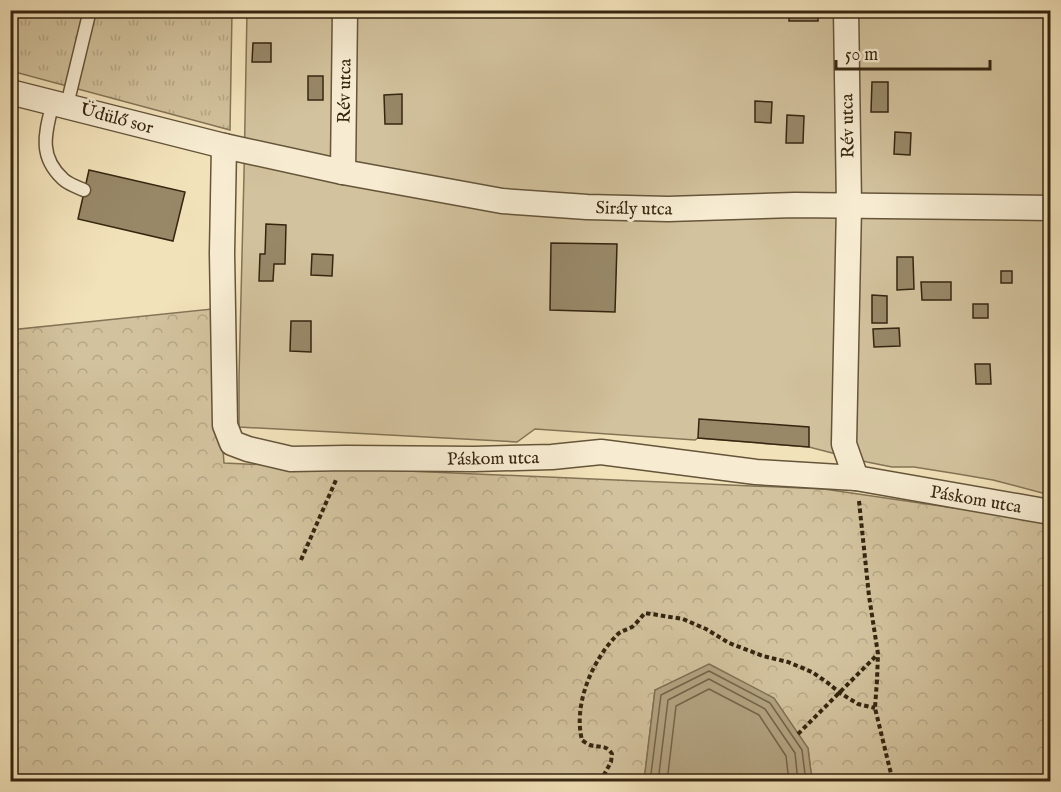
<svg xmlns="http://www.w3.org/2000/svg" width="1061" height="792" font-family="'IM FELL English',serif">
	<style>
		.forest { fill: url(#forest-crowns); stroke: #847456; stroke-width: 1.5 }
		.park { fill: url(#park-tufts); stroke: #847456; stroke-width: 1.5 }
		.garden { fill: #d2c29d; stroke: #847456; stroke-width: 1.5 }
		.water { fill: #b2a280; stroke: #807053; stroke-width: 1.5 }
		.lines { fill: none; stroke-linecap: round; stroke-linejoin: round }
		.shore { stroke: #746448; stroke-width: 1.5 }
		.building { fill: #988868; stroke: #362610; stroke-width: 1.5 }
		.service-casing { stroke: #65553a; stroke-width: 15 }
		.minor-casing { stroke: #65553a; stroke-width: 27 }
		.path { stroke: #362610; stroke-width: 4; stroke-dasharray: 4.5 3; stroke-linecap: butt }
		.service { stroke: #f7ecd2; stroke-width: 12 }
		.minor { stroke: #f7ecd2; stroke-width: 24 }
		.labels { text-anchor: middle; stroke-width: 6; stroke-linejoin: round; paint-order: stroke }
		.street-label { font-size: 18px; fill: #362610; stroke: #f7ecd2 }
	</style>
	<defs>
		<pattern id="forest-crowns" width="20" height="18" patternUnits="userSpaceOnUse" patternTransform="scale(1.5)"><rect width="20" height="18" fill="#d2c29d"/><path d="M2 6a3 3 0 1 1 6 0M12 15a3 3 0 1 1 6 0" fill="none" stroke="#b5a786"/></pattern>
		<pattern id="park-tufts" width="24" height="20" patternUnits="userSpaceOnUse" patternTransform="scale(1.5)"><rect width="24" height="20" fill="#d2c29d"/><path d="M3 7l-1-3M5 7V3M7 7l1-3M15 17l-1-3M17 17v-4M19 17l1-3" fill="none" stroke="#b5a786"/></pattern>
	</defs>
	<rect width="100%" height="100%" fill="#f2e2ba"/>
	<filter id="stains"><feTurbulence type="fractalNoise" baseFrequency=".00333" numOctaves="4"/><feColorMatrix values="0 0 0 0 .2 0 0 0 0 .09 0 0 0 0 .02 0 0 0 .5 -.17"/></filter>
	<radialGradient id="worn" r=".72"><stop offset=".6" stop-color="#630" stop-opacity="0"/><stop offset="1" stop-color="#630" stop-opacity=".3"/></radialGradient>
	<polygon class="forest" points="212,309 224,463 824,489 1050,522 1050,781 812,781 808,748 655,690 644,781 11,781 10,330"/>
	<polygon class="park" points="10,11 232,11 230,130 11,71"/>
	<polygon class="garden" points="247,11 1050,11 1050,495 993,480 958,474 914,467 892,467 867,462 809,447 698,438 695,440 535,429 517,442 239,427 239,378 244,174"/>
	<polygon class="water" points="709,664 774,698 808,748 812,781 644,781 655,690"/>
	<g class="lines">
		<g class="shore">
			<polyline points="650,782 661,695 709,671 770,703 802,750 806,782"/>
			<polyline points="658,782 668,700 709,679 765,709 795,753 798,782"/>
			<polyline points="667,782 676,706 709,689 759,715 786,756 789,782"/>
		</g>
	</g>
	<g class="building">
		<rect x="789" y="10" width="29" height="11"/>
		<polygon points="253,43 271,43 271,62 252,62"/>
		<rect x="308" y="76" width="15" height="24"/>
		<polygon points="872,82 888,82 888,112 871,112"/>
		<polygon points="402,94 402,124 385,124 384,95"/>
		<polygon points="755,101 772,102 771,123 755,122"/>
		<polygon points="787,115 804,116 803,143 786,143"/>
		<polygon points="895,132 911,133 910,155 894,154"/>
		<polygon points="89,170 185,192 173,241 78,219"/>
		<polygon points="266,224 286,225 285,264 274,264 273,281 259,281 260,254 265,254"/>
		<polygon points="551,243 617,244 615,312 550,310"/>
		<polygon points="312,254 333,255 332,276 311,275"/>
		<polygon points="897,257 913,257 914,289 897,290"/>
		<rect x="1001" y="271" width="11" height="12"/>
		<polygon points="921,282 951,282 951,300 922,300"/>
		<polygon points="872,295 887,296 887,323 872,323"/>
		<rect x="973" y="304" width="15" height="14"/>
		<polygon points="291,321 311,321 311,352 290,351"/>
		<polygon points="899,328 900,346 874,347 873,329"/>
		<polygon points="975,364 990,364 991,384 976,384"/>
		<polygon points="699,419 809,427 809,447 698,438"/>
	</g>
	<g class="lines">
		<defs>
			<g id="service">
				<path d="M 53,102 C 46,131 37,155 63,179 C 68,184 77,187 84,190"/>
				<polyline points="67,105 90,10"/>
			</g>
			<g id="minor">
				<polyline points="846,10 849,206 844,444 856,478"/>
				<polyline points="10,92 224,146 343,172 502,201 587,207 668,209 795,205 1050,208"/>
				<polyline points="224,146 222,253 225,425 232,443 248,449 291,459 346,458 474,459 552,457 601,452 756,472 856,478 1050,512"/>
				<polyline points="343,172 345,10"/>
			</g>
		</defs>
		<use href="#service" class="service-casing"/>
		<use href="#minor" class="minor-casing"/>
		<g class="path">
			<polyline points="859,501 869,596 878,654 877,680 875,708 893,782"/>
			<polyline points="301,560 336,480"/>
			<polyline points="798,734 877,655"/>
			<path d="M 600,782 L 611,762 L 612,754 C 606,744 600,748 590,745 C 589,745 583,741 582,740 C 573,705 592,661 616,636 C 620,631 626,630 632,627 C 637,623 641,617 645,613 L 683,619 L 706,629 L 729,643 L 763,656 L 788,662 L 812,672 L 828,683 L 840,693 L 858,704 L 875,708"/>
		</g>
		<use href="#service" class="service"/>
		<use href="#minor" class="minor"/>
	</g>
	<g class="labels">
		<g class="street-label">
			<text transform="translate(344 91) rotate(-89)" y="6">Rév utca</text>
			<text transform="translate(117 118) rotate(15)" y="6">Üdülő sor</text>
			<text transform="translate(847 126) rotate(-91)" y="6">Rév utca</text>
			<text transform="translate(634 208) rotate(1)" y="6">Sirály utca</text>
			<text transform="translate(493 458) rotate(-1)" y="6">Páskom utca</text>
			<text transform="translate(976 499) rotate(10)" y="6">Páskom utca</text>
		</g>
	</g>
	<rect width="1061" height="792" fill="none" stroke="#f2e2ba" stroke-width="36"/>
	<rect x="12" y="12" width="1037" height="768" fill="none" stroke="#362610" stroke-width="3"/>
	<rect x="18" y="18" width="1025" height="756" fill="none" stroke="#362610" stroke-width="1.5"/>
	<path d="M836 60v9h154v-9" fill="none" stroke="#362610" stroke-width="3"/>
	<text x="845" y="60" font-size="18" fill="#362610" stroke="#f7ecd2" stroke-width="4.5" paint-order="stroke">50 m</text>
	<rect width="100%" height="100%" filter="url(#stains)"/>
	<rect width="100%" height="100%" fill="url(#worn)"/>
</svg>
